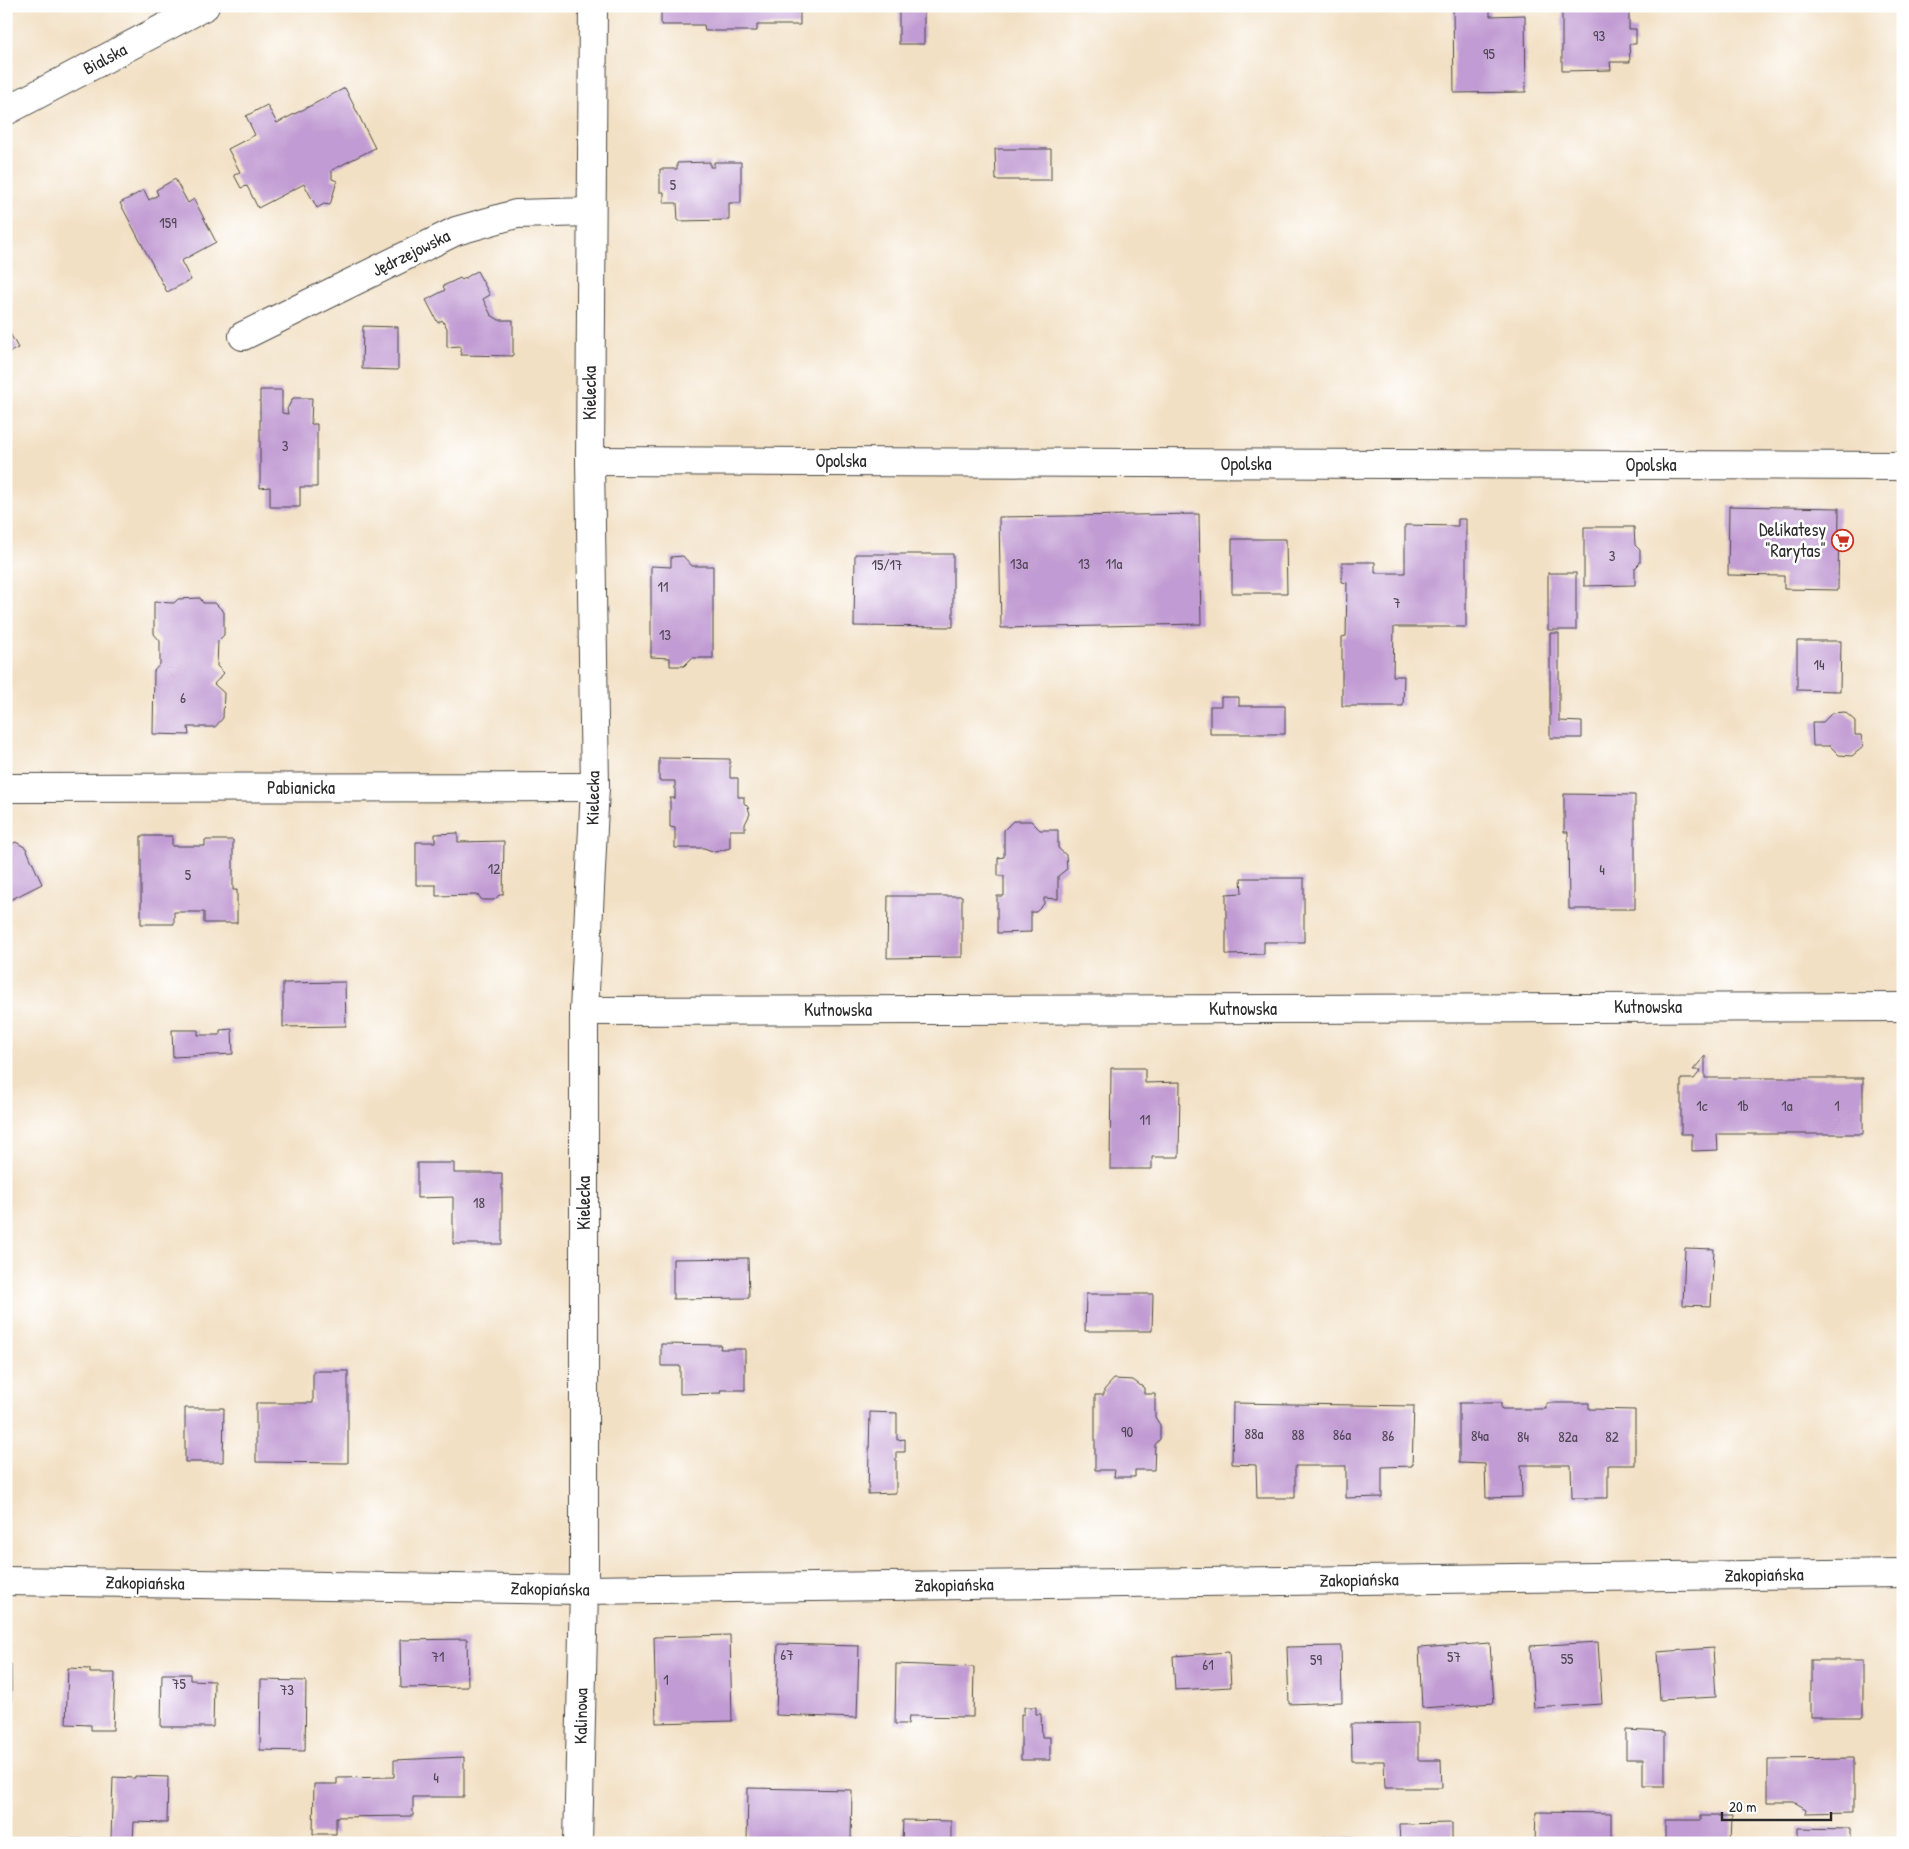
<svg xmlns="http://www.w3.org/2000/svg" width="1909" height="1849" font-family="'Patrick Hand',sans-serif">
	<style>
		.building { fill: #c19bd3 }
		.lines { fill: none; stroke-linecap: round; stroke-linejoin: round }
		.street-casing { stroke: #494642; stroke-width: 30 }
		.street { stroke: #fff; stroke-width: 28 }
		.labels { text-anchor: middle; stroke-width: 5; stroke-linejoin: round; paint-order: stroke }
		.number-label { font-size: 15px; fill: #504755 }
		.street-label { font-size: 18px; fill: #2b2b2b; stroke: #fff }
		.poi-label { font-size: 18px; fill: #2b2b2b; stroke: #fff; text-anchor: end }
	</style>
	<rect width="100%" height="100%" fill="#fff"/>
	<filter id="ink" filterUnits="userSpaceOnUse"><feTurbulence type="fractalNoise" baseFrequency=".02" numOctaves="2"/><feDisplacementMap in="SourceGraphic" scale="10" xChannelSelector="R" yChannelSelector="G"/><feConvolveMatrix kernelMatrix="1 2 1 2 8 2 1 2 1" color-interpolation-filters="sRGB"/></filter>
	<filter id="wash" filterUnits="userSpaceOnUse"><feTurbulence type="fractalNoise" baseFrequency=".0096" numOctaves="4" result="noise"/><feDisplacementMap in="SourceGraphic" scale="20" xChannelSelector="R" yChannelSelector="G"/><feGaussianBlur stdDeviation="1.12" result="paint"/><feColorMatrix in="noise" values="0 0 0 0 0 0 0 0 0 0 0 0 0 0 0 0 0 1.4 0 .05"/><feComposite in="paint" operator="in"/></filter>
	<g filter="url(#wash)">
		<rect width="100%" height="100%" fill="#f2e0c4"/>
		<g id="blocks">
			<g class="building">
				<polygon points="661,6 800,6 800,25 757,25 757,31 705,31 704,25 661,25"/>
				<rect x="899" y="6" width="25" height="38"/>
				<polygon points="1453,6 1490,6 1490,16 1525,15 1526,92 1454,93"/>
				<polygon points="1562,6 1611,6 1611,11 1629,11 1629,29 1636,29 1636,44 1629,44 1630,62 1610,62 1611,70 1562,71"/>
				<polygon points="345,88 375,148 332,170 332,179 337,181 330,205 324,204 317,208 304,184 258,208 247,186 241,188 234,175 240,172 228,149 255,135 246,116 267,105 277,123"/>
				<polygon points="995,149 1051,149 1051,180 996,180"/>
				<polygon points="710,162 710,167 714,167 714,162 741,162 741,203 729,203 729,220 678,221 677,203 664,203 664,192 660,192 660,169 677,169 677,163"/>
				<polygon points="175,179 188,203 194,199 216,242 181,261 191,280 167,292 120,203 144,190 149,200 158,195 156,190"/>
				<polygon points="477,271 490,295 483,299 491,315 499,320 513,320 513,356 461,355 460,346 447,347 447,328 442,320 438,323 426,300 445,290 443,286 460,278 462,280"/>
				<polygon points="6,326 18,348 6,354"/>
				<polygon points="363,326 398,327 398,370 362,369"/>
				<polygon points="260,390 282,390 282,413 288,414 287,409 293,398 312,398 311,424 317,424 317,487 300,487 300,507 270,507 270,487 260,488"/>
				<polygon points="1729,506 1839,508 1838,590 1784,589 1784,576 1728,575"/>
				<polygon points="1199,514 1201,624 1001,628 999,517"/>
				<polygon points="1458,519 1466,519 1466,627 1394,627 1393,676 1404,676 1403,706 1342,706 1342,637 1346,636 1347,583 1342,582 1342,562 1375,562 1375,573 1405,573 1405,525 1458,526"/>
				<polygon points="1584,527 1634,527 1635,545 1640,550 1640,563 1635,568 1635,585 1584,586"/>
				<polygon points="1232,539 1286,539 1287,593 1232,593"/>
				<polygon points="855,554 953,554 953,627 854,626"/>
				<polygon points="683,556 692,566 713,566 713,658 692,658 684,666 670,666 670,658 651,657 651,566 671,567 671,557"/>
				<rect x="1548" y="573" width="28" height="57"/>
				<polygon points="200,598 203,603 215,603 224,612 224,635 218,641 217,666 224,673 214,684 224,693 223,718 215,727 188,727 189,735 153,734 154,671 160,664 160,641 154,634 154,602 174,603 178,599"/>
				<polygon points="1550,633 1559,633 1559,721 1582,722 1582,738 1550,738"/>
				<polygon points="1797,641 1841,641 1840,691 1797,690"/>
				<polygon points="1221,697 1239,697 1239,706 1285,706 1285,734 1210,734 1210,706 1221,706"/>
				<polygon points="1845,712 1855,721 1855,735 1861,735 1863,747 1852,756 1839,755 1830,746 1813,746 1812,722 1823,722 1832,713"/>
				<polygon points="659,758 730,759 730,778 738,778 738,797 744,797 744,803 748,807 750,814 745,824 745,830 730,830 730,848 715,852 704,848 675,848 675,828 670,827 670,798 675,798 675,781 659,781"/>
				<polygon points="1564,794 1635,795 1635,909 1569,909 1568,832 1564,832"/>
				<polygon points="1013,821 1031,821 1040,830 1058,830 1058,848 1066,855 1067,869 1058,876 1058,899 1044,898 1044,904 1036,912 1031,912 1031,932 997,933 997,896 1004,896 1004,876 998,876 998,858 1004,857 1004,830"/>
				<polygon points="458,833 458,842 504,841 503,895 499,895 494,900 482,900 478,895 436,896 436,885 416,885 416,842 435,842 435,834"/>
				<polygon points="141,836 172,836 172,846 205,846 205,840 233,840 233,890 237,890 237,923 204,923 204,912 174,912 174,924 141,924"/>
				<polygon points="16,842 26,848 42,884 6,902 6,846"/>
				<polygon points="1241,878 1304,878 1304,942 1264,942 1264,954 1226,955 1226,894 1242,893"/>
				<polygon points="888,896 962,896 962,957 887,958"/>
				<polygon points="345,982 346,1026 283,1027 283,983"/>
				<polygon points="232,1029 233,1054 173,1057 172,1030 198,1030 198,1035 220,1035 220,1030"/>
				<polygon points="1705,1056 1705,1078 1863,1078 1863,1134 1717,1134 1718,1150 1692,1151 1692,1134 1681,1134 1681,1079 1694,1079 1701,1070 1693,1070"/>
				<polygon points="1111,1068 1145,1068 1145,1083 1180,1082 1179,1157 1152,1157 1152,1169 1110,1169"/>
				<polygon points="417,1163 454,1163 454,1173 502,1173 502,1244 453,1244 453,1197 417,1198"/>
				<polygon points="1685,1248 1714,1249 1711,1306 1683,1305"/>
				<polygon points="748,1258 749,1298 673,1299 673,1259"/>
				<polygon points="1086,1294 1153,1294 1152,1331 1085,1331"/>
				<polygon points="661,1344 721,1345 720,1349 745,1349 745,1390 720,1390 721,1393 680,1394 680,1366 661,1366"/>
				<polygon points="313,1371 348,1371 348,1463 256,1462 256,1403 313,1403"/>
				<polygon points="1114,1379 1133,1380 1144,1388 1144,1394 1155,1394 1155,1417 1160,1425 1160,1439 1155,1445 1154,1470 1135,1470 1135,1477 1114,1477 1115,1470 1095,1470 1095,1395 1104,1395 1104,1390"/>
				<polygon points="1233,1403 1414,1406 1412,1466 1382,1467 1382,1497 1346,1498 1346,1466 1295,1466 1295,1498 1257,1498 1256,1465 1232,1464"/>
				<polygon points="1459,1403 1501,1403 1501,1409 1546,1409 1546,1403 1589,1403 1589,1409 1635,1410 1635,1465 1608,1465 1608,1498 1572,1498 1571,1465 1521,1465 1522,1497 1486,1498 1485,1464 1459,1463"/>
				<polygon points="185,1408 224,1408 223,1462 185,1462"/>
				<polygon points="870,1412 897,1413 897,1440 905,1439 905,1452 896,1452 896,1493 868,1494"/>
				<polygon points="730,1635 732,1721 656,1723 654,1637"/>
				<polygon points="467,1639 468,1687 401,1688 400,1640"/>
				<polygon points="1598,1642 1602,1704 1534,1708 1530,1646"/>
				<polygon points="1490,1643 1494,1703 1422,1708 1419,1648"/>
				<polygon points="778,1644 859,1646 857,1718 776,1715"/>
				<polygon points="1341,1646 1342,1702 1289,1704 1287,1647"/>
				<polygon points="1713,1648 1716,1697 1660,1700 1657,1652"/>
				<polygon points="1229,1652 1231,1687 1175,1690 1173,1656"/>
				<rect x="1811" y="1660" width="52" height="57"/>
				<polygon points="6,1664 11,1664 12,1734 6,1734"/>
				<polygon points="896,1664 974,1667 973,1717 909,1716 908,1724 895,1724"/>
				<polygon points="68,1668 90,1669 90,1673 115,1673 113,1730 91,1730 91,1725 66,1724"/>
				<polygon points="162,1674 190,1674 190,1680 214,1681 213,1727 161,1727"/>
				<polygon points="261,1680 306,1681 305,1751 260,1750"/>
				<polygon points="1024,1707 1036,1707 1036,1714 1041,1714 1042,1737 1050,1737 1050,1760 1021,1760 1021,1714 1024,1714"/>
				<polygon points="1418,1723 1418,1760 1441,1760 1442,1788 1385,1788 1384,1761 1352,1761 1351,1724"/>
				<polygon points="1626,1730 1665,1732 1665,1786 1643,1786 1643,1759 1626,1759"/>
				<polygon points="464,1757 464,1797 413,1797 413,1816 336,1817 336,1834 313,1834 314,1784 337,1784 337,1778 394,1777 394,1760"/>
				<polygon points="1854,1758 1854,1812 1805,1813 1806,1809 1794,1802 1768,1802 1768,1759"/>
				<polygon points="135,1776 168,1777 167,1823 134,1822 133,1843 9,1843 9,1840 111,1838 113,1777 135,1778"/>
				<polygon points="748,1788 852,1790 851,1843 747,1843"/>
				<polygon points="1536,1812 1611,1813 1611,1843 1535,1843"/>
				<polygon points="1701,1816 1732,1816 1731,1843 1665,1843 1665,1820 1701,1820"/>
				<polygon points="903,1820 951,1821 951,1843 902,1843"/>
				<polygon points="1452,1823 1452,1843 1400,1843 1399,1824"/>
				<polygon points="1798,1828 1850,1829 1850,1843 1798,1843"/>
				<rect x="1323" y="1837" width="31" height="6"/>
			</g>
		</g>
	</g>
	<g filter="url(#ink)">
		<use href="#blocks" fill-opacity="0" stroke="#494642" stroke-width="1"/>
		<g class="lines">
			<defs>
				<g id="street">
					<polyline points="6,111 205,6"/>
					<polyline points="243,336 456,231 516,214 590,212"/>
					<polyline points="590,461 1903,466"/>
					<polyline points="7,788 595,787"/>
					<polyline points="584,1011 1903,1007"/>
					<polyline points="6,1581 584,1590 1903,1573"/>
					<polyline points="578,1843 584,1590 584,1011 595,787 590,461 593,6"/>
				</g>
			</defs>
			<use href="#street" class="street-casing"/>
			<use href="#street" class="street"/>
		</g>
	</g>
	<defs>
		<symbol id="supermarket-ring" viewBox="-11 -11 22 22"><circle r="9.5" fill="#fff" stroke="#c8321e" stroke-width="1.5"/><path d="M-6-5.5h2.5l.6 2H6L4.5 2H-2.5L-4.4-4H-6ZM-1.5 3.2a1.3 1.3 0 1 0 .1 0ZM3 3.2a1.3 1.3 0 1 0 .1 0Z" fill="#c8321e"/></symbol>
	</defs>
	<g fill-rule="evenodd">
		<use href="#supermarket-ring" x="1830" y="528" width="25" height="25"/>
	</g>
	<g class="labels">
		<g class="number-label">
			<text x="1599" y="41">93</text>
			<text x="1489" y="59">95</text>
			<text x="673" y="190">5</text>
			<text x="168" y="228">159</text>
			<text x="285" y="451">3</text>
			<text x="1612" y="561">3</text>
			<text x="1019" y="569">13a</text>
			<text x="1084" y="569">13</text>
			<text x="1114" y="569">11a</text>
			<text x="887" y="570">15/17</text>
			<text x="663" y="592">11</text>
			<text x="1397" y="608">7</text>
			<text x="665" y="640">13</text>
			<text x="1819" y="670">14</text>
			<text x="183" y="703">6</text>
			<text x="494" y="874">12</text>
			<text x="1602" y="875">4</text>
			<text x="188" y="880">5</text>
			<text x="1702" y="1111">1c</text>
			<text x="1743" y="1111">1b</text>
			<text x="1787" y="1111">1a</text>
			<text x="1837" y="1111">1</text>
			<text x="1145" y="1125">11</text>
			<text x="479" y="1208">18</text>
			<text x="1127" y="1437">90</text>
			<text x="1254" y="1439">88a</text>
			<text x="1298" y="1440">88</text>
			<text x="1342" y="1440">86a</text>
			<text x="1388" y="1441">86</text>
			<text x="1480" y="1441">84a</text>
			<text x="1523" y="1442">84</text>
			<text x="1568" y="1442">82a</text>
			<text x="1612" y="1442">82</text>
			<text x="787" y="1660">67</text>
			<text x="438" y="1662">71</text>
			<text x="1454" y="1662">57</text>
			<text x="1567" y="1664">55</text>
			<text x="1316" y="1665">59</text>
			<text x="1208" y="1670">61</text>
			<text x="666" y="1685">1</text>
			<text x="179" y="1689">75</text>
			<text x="287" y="1695">73</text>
			<text x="436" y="1783">4</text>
		</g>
		<g class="street-label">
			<text transform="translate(105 59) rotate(-28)" y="6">Bialska</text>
			<text transform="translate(411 253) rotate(-26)" y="6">Jędrzejowska</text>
			<text transform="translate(590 393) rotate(-90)" y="6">Kielecka</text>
			<text x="841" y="467">Opolska</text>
			<text x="1246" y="470">Opolska</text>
			<text x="1651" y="471">Opolska</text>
			<text x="301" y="794">Pabianicka</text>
			<text transform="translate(593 798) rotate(-89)" y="6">Kielecka</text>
			<text x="1648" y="1013">Kutnowska</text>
			<text x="1243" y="1015">Kutnowska</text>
			<text x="838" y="1016">Kutnowska</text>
			<text transform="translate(584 1203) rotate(-90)" y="6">Kielecka</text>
			<text transform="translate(1764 1575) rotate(-1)" y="6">Zakopiańska</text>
			<text transform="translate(1359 1580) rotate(-1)" y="6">Zakopiańska</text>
			<text transform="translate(145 1583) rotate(1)" y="6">Zakopiańska</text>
			<text transform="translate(954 1585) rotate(-1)" y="6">Zakopiańska</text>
			<text transform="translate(550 1589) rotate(1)" y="6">Zakopiańska</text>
			<text transform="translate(581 1716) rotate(-89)" y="6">Kalinowa</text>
		</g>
		<g class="poi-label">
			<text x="1826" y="536">Delikatesy<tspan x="1826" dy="21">"Rarytas"</tspan></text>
		</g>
	</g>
	<rect width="1909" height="1849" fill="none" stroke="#fff" stroke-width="25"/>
	<path d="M1722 1812v8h109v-8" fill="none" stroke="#2b2b2b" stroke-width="2.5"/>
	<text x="1729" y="1812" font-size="15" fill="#2b2b2b" stroke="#ffffff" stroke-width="4" paint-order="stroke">20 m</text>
</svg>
